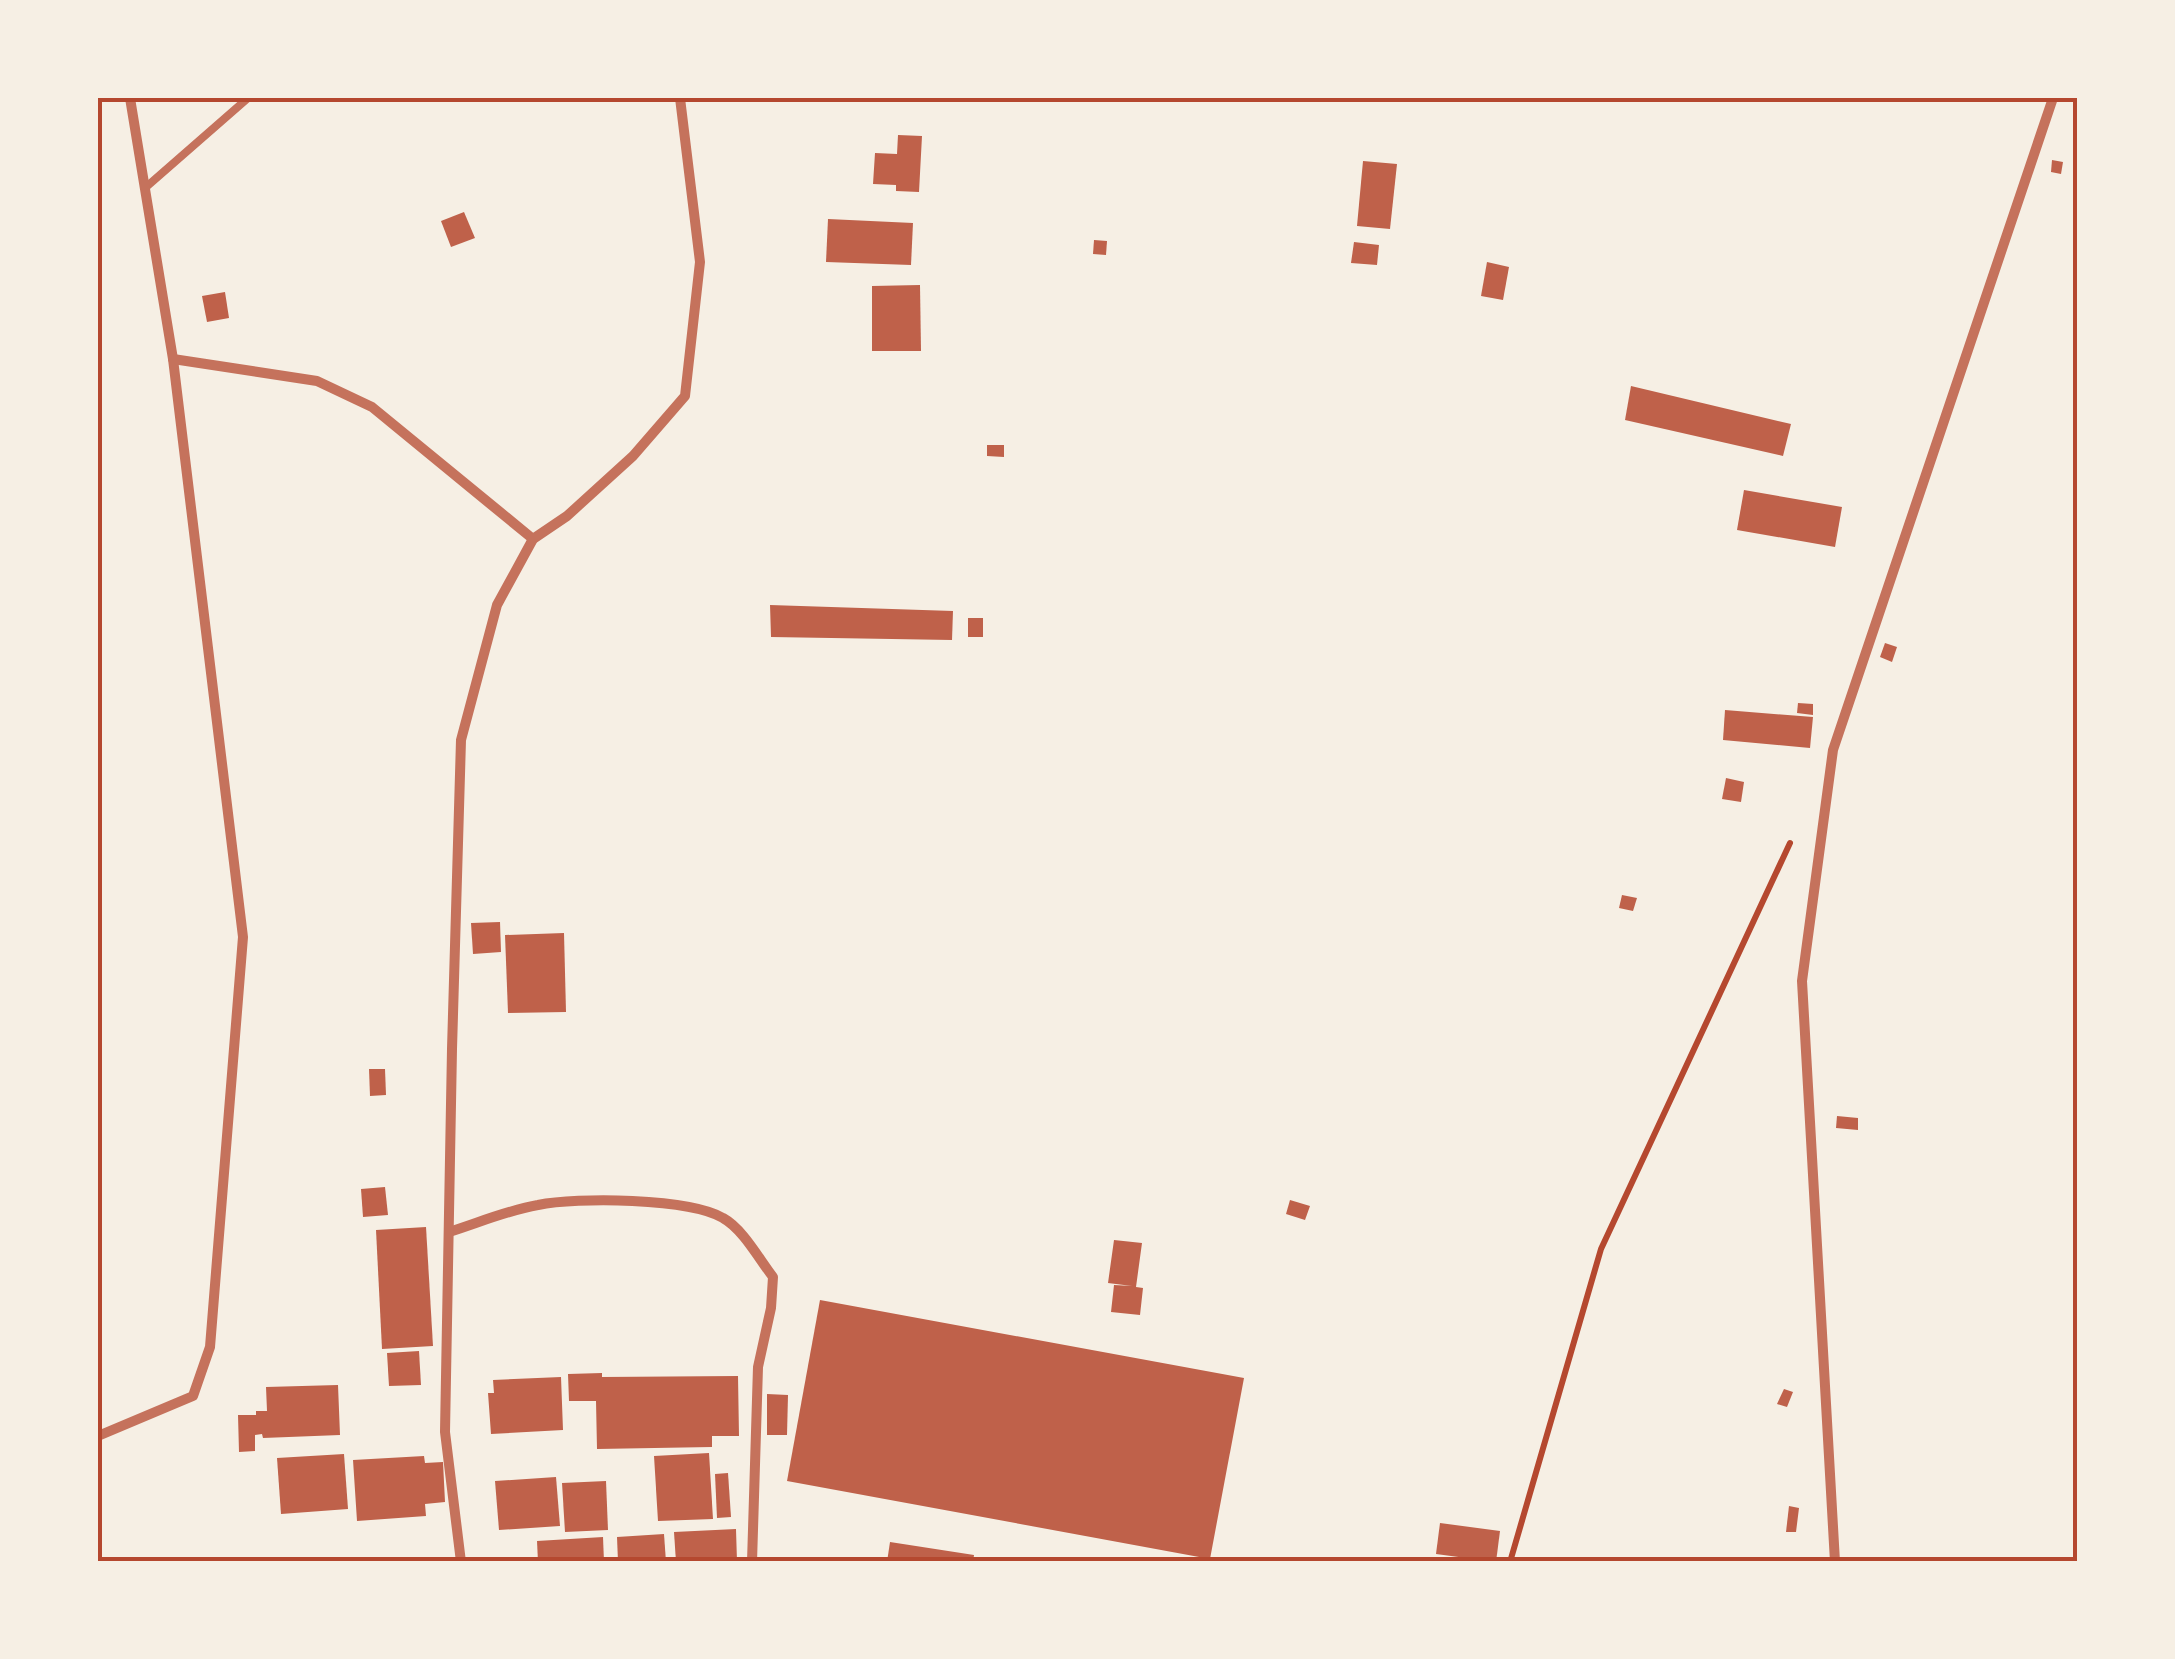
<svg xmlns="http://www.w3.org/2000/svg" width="2175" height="1659" font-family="Cabin,sans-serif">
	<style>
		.building { fill: #bf614a }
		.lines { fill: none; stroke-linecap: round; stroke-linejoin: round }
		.path { stroke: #b5482f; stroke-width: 6 }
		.service { stroke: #c5725c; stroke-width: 8 }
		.minor { stroke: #c5725c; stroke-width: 10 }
		.neatline { fill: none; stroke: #b5482f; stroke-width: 4 }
	</style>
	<rect width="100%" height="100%" fill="#f6efe4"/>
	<g class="building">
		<polygon points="898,135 922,136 919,192 896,191 896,185 873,184 875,153 897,154"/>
		<polygon points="2052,160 2063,162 2061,174 2051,172"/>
		<polygon points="1363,161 1397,164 1390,229 1357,226"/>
		<polygon points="464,212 475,238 451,247 441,221"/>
		<polygon points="828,219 913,223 911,265 826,262"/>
		<polygon points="1094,240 1107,241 1106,255 1093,254"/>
		<polygon points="1354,242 1379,245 1377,265 1351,263"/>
		<polygon points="1487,262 1509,267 1503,300 1481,296"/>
		<polygon points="920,285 921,351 872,351 872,286"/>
		<polygon points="225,292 229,318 207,322 202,296"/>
		<polygon points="1631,386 1791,424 1783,456 1625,420"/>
		<polygon points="987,445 1004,445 1004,457 987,456"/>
		<polygon points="1744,490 1842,507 1835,547 1737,530"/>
		<polygon points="770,605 953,611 952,640 771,637"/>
		<rect x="968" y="618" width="15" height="19"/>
		<polygon points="1885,643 1897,647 1892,662 1880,657"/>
		<polygon points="1798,703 1813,704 1813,715 1797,713"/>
		<polygon points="1725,710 1813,717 1810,748 1723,740"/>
		<polygon points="1726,778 1744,782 1741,802 1722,799"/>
		<polygon points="1622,895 1637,898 1633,911 1619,908"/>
		<polygon points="500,922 501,952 473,954 471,923"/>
		<polygon points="564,933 566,1012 508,1013 505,935"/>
		<polygon points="369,1069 385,1069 386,1095 370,1096"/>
		<polygon points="1837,1116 1858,1118 1858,1130 1836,1128"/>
		<polygon points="385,1187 388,1215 363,1217 361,1189"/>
		<polygon points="1290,1200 1310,1206 1305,1220 1286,1214"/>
		<polygon points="426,1227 433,1346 382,1349 376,1230"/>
		<polygon points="1114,1240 1142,1243 1136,1287 1143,1288 1140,1315 1111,1312 1114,1285 1132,1286 1108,1283"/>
		<polygon points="820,1300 1244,1378 1210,1559 787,1481"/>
		<polygon points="419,1351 421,1385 389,1386 387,1353"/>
		<polygon points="602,1373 602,1377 738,1376 739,1436 712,1436 712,1447 597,1449 596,1401 569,1401 568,1374"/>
		<polygon points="561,1377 563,1430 491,1434 488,1393 494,1393 493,1380"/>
		<polygon points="338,1385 340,1435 263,1438 262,1434 255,1435 255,1451 239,1452 238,1415 256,1415 256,1411 267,1411 266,1387"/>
		<polygon points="1784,1389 1793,1392 1787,1407 1777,1404"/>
		<polygon points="767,1394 788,1395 787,1435 767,1435"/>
		<polygon points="709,1453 713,1519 658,1521 654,1456"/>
		<polygon points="344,1454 348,1509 281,1514 277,1458"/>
		<polygon points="424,1456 425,1463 443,1462 445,1502 425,1504 426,1516 357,1521 353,1460"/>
		<polygon points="728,1473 731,1517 717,1518 715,1474"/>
		<polygon points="556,1477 560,1526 499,1530 495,1481"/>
		<polygon points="606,1481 608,1530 565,1532 562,1483"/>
		<polygon points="1789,1506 1799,1508 1796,1532 1786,1532"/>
		<polygon points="1440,1523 1500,1531 1496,1562 1436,1554"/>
		<polygon points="736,1529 737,1562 676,1562 674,1532"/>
		<polygon points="664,1534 666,1562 618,1562 617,1537"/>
		<polygon points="603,1537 604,1562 538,1562 537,1541"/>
		<polygon points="890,1542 974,1555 973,1562 887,1562"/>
	</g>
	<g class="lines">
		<polyline class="path" points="1510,1562 1601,1249 1790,843"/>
		<polyline class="service" points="145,188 248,98"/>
		<g class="minor">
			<polyline points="173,359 317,381 372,407 533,539"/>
			<path d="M 449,1232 C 478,1223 508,1210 538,1205 C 577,1197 689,1198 723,1218 C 743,1229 759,1259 773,1277 L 771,1308 L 758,1367 L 752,1562"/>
			<polyline points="98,1436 193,1396 210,1347 243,937 173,359 130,98"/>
			<polyline points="461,1562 445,1432 452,1049 461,740 497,605 533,539 567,516 633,456 685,396 700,262 680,98"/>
			<polyline points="1835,1562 1802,981 1833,750 2053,98"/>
		</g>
	</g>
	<rect width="2175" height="1659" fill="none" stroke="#f6efe4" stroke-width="200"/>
	<rect x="100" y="100" width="1975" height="1459" class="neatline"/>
</svg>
